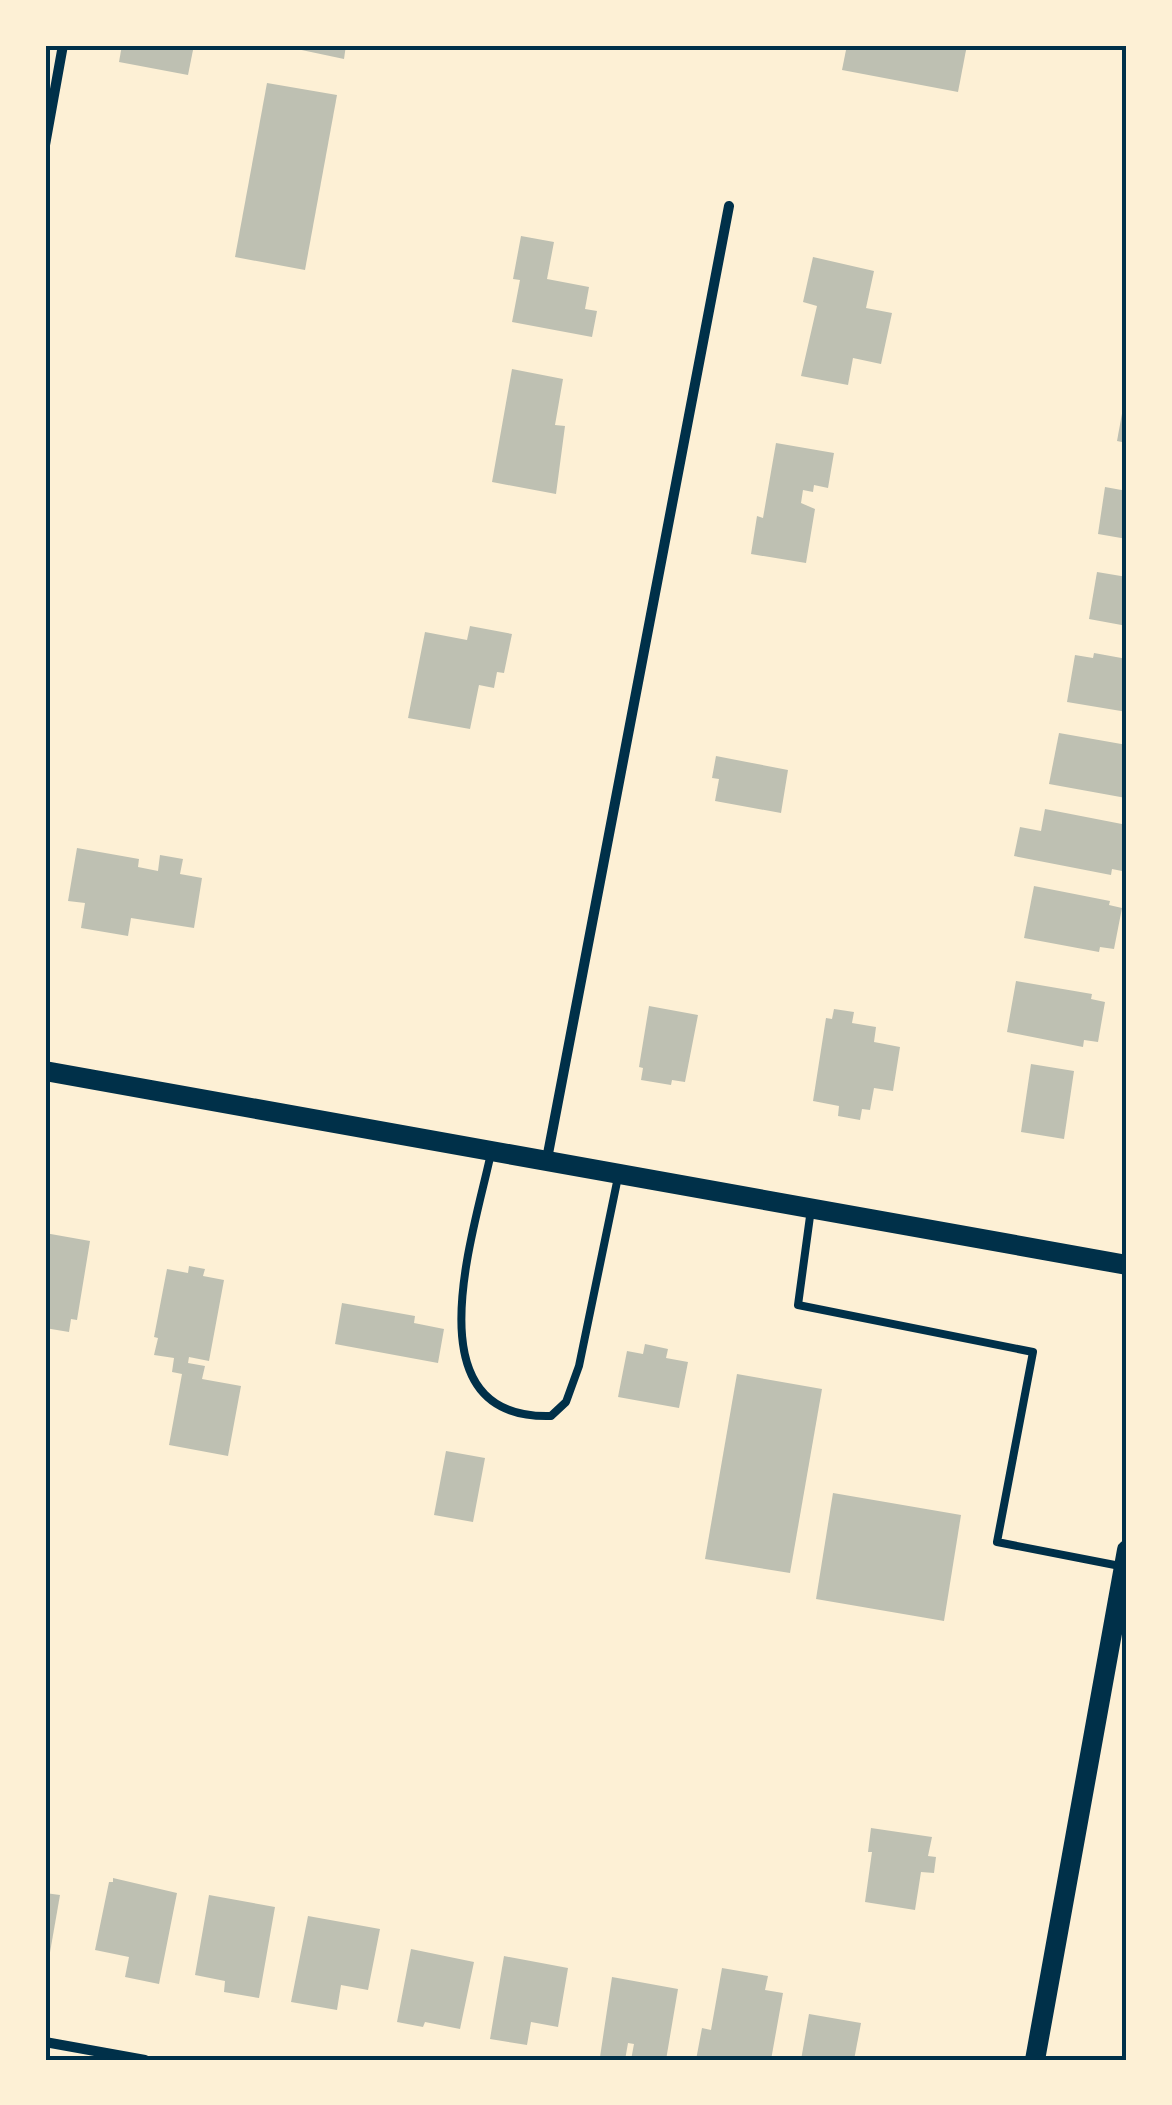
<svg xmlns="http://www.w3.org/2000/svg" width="1172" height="2105" font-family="'Public Sans',sans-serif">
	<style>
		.building { fill: #bec0b2 }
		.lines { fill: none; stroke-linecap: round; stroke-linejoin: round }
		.service { stroke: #003049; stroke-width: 8 }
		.minor { stroke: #003049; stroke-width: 10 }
		.secondary { stroke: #003049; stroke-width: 20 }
		.neatline { fill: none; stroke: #003049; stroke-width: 4 }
	</style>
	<rect width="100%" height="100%" fill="#fdf0d5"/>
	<g class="building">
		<polygon points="122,45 194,45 188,75 119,62"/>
		<polygon points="278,45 346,45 344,59"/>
		<polygon points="847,45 967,45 958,92 842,70"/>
		<polygon points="267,83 337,95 305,270 235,257"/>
		<polygon points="521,236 554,242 547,279 589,287 585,309 597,311 592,337 512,322 520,280 513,279"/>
		<polygon points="813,257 874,271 866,308 892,313 881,364 853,358 848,385 801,376 817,306 803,302"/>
		<polygon points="512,369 563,379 555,425 565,426 556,494 492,482"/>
		<polygon points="1125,397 1127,397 1127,443 1117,441"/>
		<polygon points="776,443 834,453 828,488 814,485 813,492 803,490 801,503 815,509 806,563 751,554 757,516 763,518"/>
		<polygon points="1105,487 1127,491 1127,539 1098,534"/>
		<polygon points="1097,572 1127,577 1127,626 1089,619"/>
		<polygon points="470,626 512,634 504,673 497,672 494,688 479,685 470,729 408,718 425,632 467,640"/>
		<polygon points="1094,653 1127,659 1127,712 1067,702 1075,655 1093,658"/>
		<polygon points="1059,733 1127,745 1126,798 1049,784"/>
		<polygon points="716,756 788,770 781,813 715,801 719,779 712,778"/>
		<polygon points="1045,809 1127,825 1127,872 1112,869 1111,875 1014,856 1020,827 1041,831"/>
		<polygon points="77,848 139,859 138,867 158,871 160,855 183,859 180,874 202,878 194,928 131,918 128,936 81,928 85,903 68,901"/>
		<polygon points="1034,886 1110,901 1109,905 1122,908 1114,949 1100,947 1099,952 1024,938"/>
		<polygon points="1016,981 1092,994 1091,999 1105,1002 1098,1042 1084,1040 1083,1047 1007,1032"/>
		<polygon points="649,1006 698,1015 685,1082 672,1080 671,1085 641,1080 643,1068 639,1067"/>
		<polygon points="834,1009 854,1012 852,1023 876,1027 874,1042 900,1047 893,1091 874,1088 870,1110 862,1109 860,1120 838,1116 839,1106 813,1101 826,1018 832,1019"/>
		<polygon points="1031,1064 1074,1071 1064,1139 1021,1132"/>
		<polygon points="45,1233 90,1241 77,1320 71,1319 69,1332 45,1328"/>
		<polygon points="189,1266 205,1269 203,1276 224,1280 209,1361 189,1357 188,1363 205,1366 202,1379 241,1386 228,1456 169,1445 182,1374 172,1372 174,1358 154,1355 158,1338 154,1337 167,1269 188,1273"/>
		<polygon points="342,1303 415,1316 414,1323 444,1329 438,1363 335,1344"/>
		<polygon points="645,1344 668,1349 666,1358 688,1362 679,1408 618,1397 627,1351 643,1354"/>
		<polygon points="737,1374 822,1389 790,1573 705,1559"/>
		<polygon points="446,1451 485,1458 473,1522 434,1515"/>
		<polygon points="833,1493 961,1515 944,1621 816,1599"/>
		<polygon points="871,1828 932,1837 928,1856 936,1857 934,1873 921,1872 915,1910 865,1902 872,1852 868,1852"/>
		<polygon points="113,1878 177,1893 159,1984 125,1977 129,1957 95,1950 109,1882 113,1882"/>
		<polygon points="45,1893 60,1895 49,1958 45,1957"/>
		<polygon points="209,1895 275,1907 259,1998 224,1992 225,1981 195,1975"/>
		<polygon points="308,1916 380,1929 368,1990 341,1985 337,2010 291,2002"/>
		<polygon points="411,1949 474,1962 460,2029 425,2022 423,2027 397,2022"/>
		<polygon points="504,1956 568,1968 558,2027 531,2022 527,2045 490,2039"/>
		<polygon points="722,1968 768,1976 765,1990 783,1993 771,2060 696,2060 702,2028 711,2030"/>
		<polygon points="612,1977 678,1989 666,2060 631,2060 634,2044 628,2043 625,2060 600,2057"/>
		<polygon points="809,2014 861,2023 854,2060 801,2060"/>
	</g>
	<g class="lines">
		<g class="service">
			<path d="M 491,1153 C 474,1234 409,1420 551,1416 L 566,1402 L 579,1366 L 618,1177"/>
			<polyline points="811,1209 798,1305 1033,1352 997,1542 1120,1566"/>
		</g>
		<g class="minor">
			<polyline points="45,145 63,45"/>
			<polyline points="547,1159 729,206"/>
			<polyline points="45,2042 145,2060"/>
		</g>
		<g class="secondary">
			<polyline points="45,1071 1127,1265"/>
			<polyline points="1035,2060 1127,1550"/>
		</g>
	</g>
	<rect width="1172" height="2105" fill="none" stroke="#fdf0d5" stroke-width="95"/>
	<rect x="48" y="48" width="1076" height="2010" class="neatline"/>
</svg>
